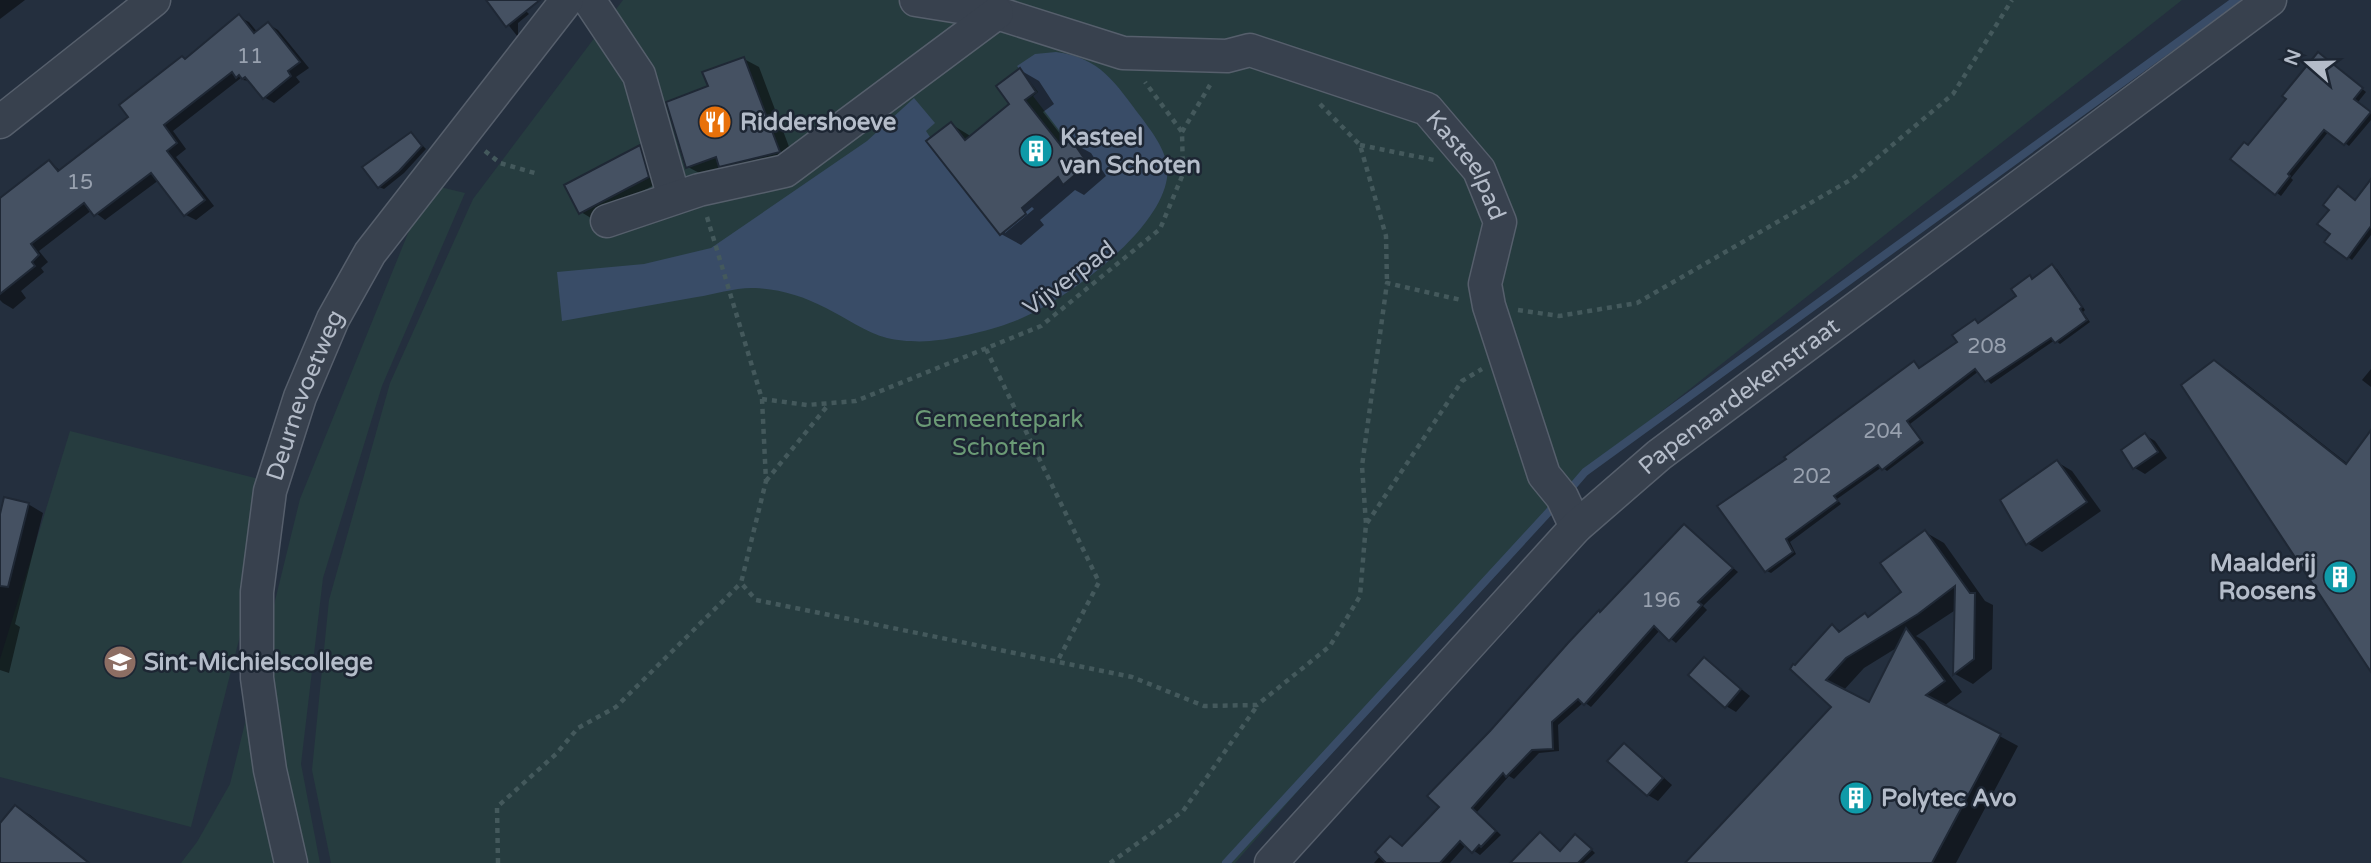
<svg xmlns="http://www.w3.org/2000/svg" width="2371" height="863" font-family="'Varela Round',sans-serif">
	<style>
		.green { fill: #263c3f }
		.water { fill: #394c67 }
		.shadow { fill: #0007; fill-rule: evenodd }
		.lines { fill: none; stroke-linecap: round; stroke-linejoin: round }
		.stream { stroke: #394c67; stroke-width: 8 }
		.building { fill: #455162; stroke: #1f2835; stroke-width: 2 }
		.minor-casing { stroke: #565f6c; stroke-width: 35 }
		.path { stroke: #44595c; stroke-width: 4.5; stroke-dasharray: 5 5; stroke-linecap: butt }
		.minor { stroke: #38414e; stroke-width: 32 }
		.labels { text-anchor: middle; stroke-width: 5; stroke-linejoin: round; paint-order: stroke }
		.number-label { font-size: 21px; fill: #98a1af }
		.poi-label { font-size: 24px; font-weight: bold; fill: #b4bcc9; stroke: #1d2633; text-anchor: start }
		.street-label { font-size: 24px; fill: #b4bcc9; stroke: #1d2633 }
		.park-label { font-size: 24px; fill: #6b9a76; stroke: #1d2633 }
	</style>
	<rect width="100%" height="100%" fill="#242f3e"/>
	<g class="green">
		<polygon points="623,0 2182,0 1585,472 1421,650 1235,863 331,863 312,770 329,600 390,383 473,199"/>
		<polygon points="428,184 465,193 382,386 323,578 301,764 320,863 181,863 197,842 230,784 300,499"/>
		<polygon points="70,431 279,484 191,827 0,777 0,659"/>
	</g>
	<path class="water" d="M 1056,52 C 1100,57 1116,84 1141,117 C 1154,135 1170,154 1167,178 C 1159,232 1069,297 1022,318 C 1002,328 952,340 930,341 C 917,342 899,341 887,338 C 865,332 846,318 826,308 C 803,296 780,289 755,288 C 737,287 715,294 697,297 C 652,305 607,313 562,321 L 557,272 L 644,264 L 711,248 L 867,141 L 914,98 L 935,123 L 926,131 L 930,137 L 926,141 L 1000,235 L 1026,214 L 1022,208 L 1058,177 L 1064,185 L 1088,164 L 1068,142 L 1033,96 L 1038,92 L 1017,66 L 1035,54 Z"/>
	<g class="shadow">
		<polygon points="0,0 25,0 0,19"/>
		<polygon points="496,0 540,0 526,11 529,14 518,23 518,37 491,3"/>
		<polygon points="239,17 249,22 258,33 268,24 278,30 309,68 296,77 300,82 274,103 264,97 249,81 243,80 253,73 251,70 241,77 243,80 241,78 173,131 186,149 176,157 214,206 196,220 186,215 159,180 105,220 92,210 39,251 48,262 41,268 44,272 21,291 26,298 13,309 3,303 0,300 0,202 49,162 61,171 131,117 186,60"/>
		<polygon points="2323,57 2366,92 2358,102 2371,113 2371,120 2349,146 2329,131 2291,178 2293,180 2281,196 2233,159 2249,147"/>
		<polygon points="744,59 759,67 794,160 736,174 724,167 703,175 688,167 710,87"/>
		<path d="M 1020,70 L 1039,81 L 1054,104 L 1043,112 L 1068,144 L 1071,142 L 1091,153 L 1106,176 L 1084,195 L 1075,190 L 1040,220 L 1044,225 L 1021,245 L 1001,234 L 951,124 L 972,137 L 1012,104 ZM 1032,207 L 1034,209 L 1005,233 L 1005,228 Z"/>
		<polygon points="411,134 426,149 404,173 384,189 379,187"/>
		<polygon points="640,147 650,153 658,183 591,218 581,212"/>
		<polygon points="2371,185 2371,235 2352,260 2348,257 2356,201"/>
		<polygon points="2052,267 2057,269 2085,310 2083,312 2090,322 2060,344 2055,340 1991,384 1979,371 1910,424 1924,443 1887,471 1882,467 1837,499 1841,504 1790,542 1796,554 1771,573 1767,571 1788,460 1914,363 1921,369 1959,343 1980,324 2018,296 2030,278 2034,280"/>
		<polygon points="2214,362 2230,371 2348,464 2371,433 2371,668"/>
		<polygon points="2371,369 2371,387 2362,380"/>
		<polygon points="2145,435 2155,441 2167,458 2145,474 2135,468"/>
		<polygon points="2057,462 2072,471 2101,511 2042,552 2027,543"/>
		<polygon points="28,504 43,513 15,624 20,627 9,673 0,670 0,521"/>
		<polygon points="1684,526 1738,572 1703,606 1707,610 1676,643 1660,630 1591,707 1584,702 1558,725 1559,751 1539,753 1514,779 1509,776 1477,812 1501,835 1480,855 1466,845 1450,863 1374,863 1381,855 1391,838 1403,847 1441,807 1601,614"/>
		<path d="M 1925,532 L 1944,543 L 1985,601 L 1993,605 L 1992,669 L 1973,684 L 1955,674 L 1957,609 L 1916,636 L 1924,641 L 1962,692 L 1944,706 L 2018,746 L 1956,863 L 1688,863 L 1833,707 L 1795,667 L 1833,626 L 1842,632 L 1870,618 L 1904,592 ZM 1898,647 L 1870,705 L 1843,691 L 1864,668 Z"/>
		<polygon points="1704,659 1750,696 1736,712 1726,706"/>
		<polygon points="1624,745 1634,751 1672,785 1658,801 1648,795 1610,761"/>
		<polygon points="15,807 30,815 90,863 0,863 0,826"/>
		<polygon points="1580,838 1595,853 1584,863 1514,863 1561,852"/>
	</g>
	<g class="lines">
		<g class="stream">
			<polyline points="1566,494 1585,472 2236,0"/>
			<polyline points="1226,863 1557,503"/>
		</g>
	</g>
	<g class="building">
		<polygon points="486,0 540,0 506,27"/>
		<polygon points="239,14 254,33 268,22 300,62 288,71 291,76 263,99 245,77 242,79 239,75 236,78 232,72 164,125 177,143 167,151 205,200 184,216 151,173 94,216 84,203 31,244 39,255 32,262 35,266 0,294 0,198 49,160 58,171 128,117 119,105 182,56 185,59"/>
		<polygon points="2318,52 2363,88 2354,99 2371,112 2344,145 2324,130 2288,174 2290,176 2275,195 2230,159 2244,142 2248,145 2286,99 2282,96"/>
		<polygon points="744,57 780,152 719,167 716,157 686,168 666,102 708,86 702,72"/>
		<polygon points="1020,68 1036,92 1025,100 1062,147 1071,139 1088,164 1063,185 1058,177 1022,208 1026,214 1000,235 926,141 951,122 965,140 1009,104 996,86"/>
		<polygon points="411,132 422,146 399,171 378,188 362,167"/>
		<polygon points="640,145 649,177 579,214 564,185"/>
		<polygon points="2371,179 2371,226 2347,259 2324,242 2330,234 2317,224 2329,210 2323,205 2338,186 2355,200"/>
		<polygon points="2052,264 2082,307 2080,309 2087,320 2055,343 2051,338 1985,382 1975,369 1907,421 1921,440 1882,470 1878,465 1834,496 1838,501 1786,539 1793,552 1765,572 1717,506 1786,459 1784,457 1914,361 1919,368 1957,342 1952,335 1975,319 1978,323 2016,296 2011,289 2030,275 2032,279"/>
		<polygon points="2214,360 2346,464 2371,430 2371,672 2181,385"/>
		<polygon points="2145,433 2158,452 2133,469 2121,450"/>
		<polygon points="2057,460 2087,502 2026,545 2000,500"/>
		<polygon points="4,497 29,503 8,587 0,586 0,514"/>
		<polygon points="1684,524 1733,568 1698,602 1702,605 1669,641 1654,626 1584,705 1578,699 1552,722 1553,749 1532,750 1506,777 1503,773 1472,808 1496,831 1481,847 1479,845 1472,853 1460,841 1440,863 1386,863 1375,852 1390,836 1402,846 1421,826 1439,807 1427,796 1490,731 1568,643 1599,610 1600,612"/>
		<polygon points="1925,530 1970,593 1975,593 1974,659 1953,675 1955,586 1918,614 1846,658 1826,680 1869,702 1906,628 1945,681 1926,695 2001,734 1932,863 1685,863 1831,707 1790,669 1793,664 1795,665 1832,624 1839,632 1865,613 1868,617 1901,592 1880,563"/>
		<polygon points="1704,657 1741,689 1725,708 1688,675"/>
		<polygon points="1624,743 1663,778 1647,796 1607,761"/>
		<polygon points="15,805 89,863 0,863 0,823"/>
		<polygon points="1540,832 1560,851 1575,834 1592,849 1578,863 1510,863"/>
	</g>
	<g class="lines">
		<defs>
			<g id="minor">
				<polyline points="589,0 639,75 674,198"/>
				<path id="s1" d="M 916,0 L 997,13 L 1123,53 L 1227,56 L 1250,50 L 1427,109 L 1479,170 L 1500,222 L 1485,284 L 1489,306 L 1544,475 L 1562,497 L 1576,527"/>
				<polyline points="0,122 154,0"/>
				<polyline points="607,221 699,190 785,171 997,13"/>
				<path id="s2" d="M 291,863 L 270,770 L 257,678 L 257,592 L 270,491 L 300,397 L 333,319 L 370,253 L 567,0"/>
				<path id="s3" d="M 1271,863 L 1576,527 L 1659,455 L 2270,0"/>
			</g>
		</defs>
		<use href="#minor" class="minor-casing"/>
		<g class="path">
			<polyline points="1320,104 1360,145 1386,236 1387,283"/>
			<polyline points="1182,132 1210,85"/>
			<polyline points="1360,145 1434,160"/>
			<polyline points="485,151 500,163 538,174"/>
			<polyline points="707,217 762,399 766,481 741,583 756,600 1132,677 1204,706 1257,705 1330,646 1360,596 1366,524 1362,466 1387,283 1461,300"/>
			<polyline points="1518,310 1559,316 1637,303 1852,179 1953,94 2012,0"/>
			<polyline points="986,349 1099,582 1057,662"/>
			<polyline points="762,399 807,405 856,401 1041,326 1160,229 1183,174 1182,132 1145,82"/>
			<polyline points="766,481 829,404"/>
			<polyline points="1367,523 1462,381 1482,369"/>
			<polyline points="498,863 497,807 556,754 578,728 616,707 741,583"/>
			<polyline points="1110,863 1183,811 1257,706"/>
		</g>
		<use href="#minor" class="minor"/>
	</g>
	<defs>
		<symbol id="restaurant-disc" viewBox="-11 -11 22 22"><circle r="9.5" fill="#e8710a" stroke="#1d2633"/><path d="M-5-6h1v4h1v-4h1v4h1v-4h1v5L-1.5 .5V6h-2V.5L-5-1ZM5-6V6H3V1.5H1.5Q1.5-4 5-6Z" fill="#fff"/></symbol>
		<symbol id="building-disc" viewBox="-11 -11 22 22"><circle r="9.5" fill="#0f9aa8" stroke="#1d2633"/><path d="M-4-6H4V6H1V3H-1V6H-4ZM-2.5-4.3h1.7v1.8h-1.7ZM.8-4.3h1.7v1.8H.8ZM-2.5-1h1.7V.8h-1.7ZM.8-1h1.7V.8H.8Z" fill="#fff"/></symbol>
		<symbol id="school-disc" viewBox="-11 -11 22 22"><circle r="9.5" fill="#8d6e63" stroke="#1d2633"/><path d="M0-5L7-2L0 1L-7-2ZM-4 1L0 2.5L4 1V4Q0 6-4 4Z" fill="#fff"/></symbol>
	</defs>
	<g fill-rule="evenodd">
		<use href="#restaurant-disc" x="696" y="103" width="38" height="38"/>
		<use href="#building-disc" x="1017" y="132" width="38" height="38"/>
		<use href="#building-disc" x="2321" y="558" width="38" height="38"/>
		<use href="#school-disc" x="101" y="643" width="38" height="38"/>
		<use href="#building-disc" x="1837" y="779" width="38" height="38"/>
	</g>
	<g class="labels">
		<g class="number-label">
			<text x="250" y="63">11</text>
			<text x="80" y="189">15</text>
			<text x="1987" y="353">208</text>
			<text x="1883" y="438">204</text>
			<text x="1812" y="483">202</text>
			<text x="1661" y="607">196</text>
		</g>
		<g class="poi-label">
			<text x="740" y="130">Riddershoeve</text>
			<text x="1060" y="145">Kasteel<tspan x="1060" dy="28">van Schoten</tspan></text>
			<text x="2316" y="571" text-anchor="end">Maalderij<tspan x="2316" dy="28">Roosens</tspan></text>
			<text x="144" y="670">Sint-Michielscollege</text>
			<text x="1881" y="806">Polytec Avo</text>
		</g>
		<g class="street-label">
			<text dy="8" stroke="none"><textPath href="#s1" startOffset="598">Kasteelpad</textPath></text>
			<text transform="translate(1069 278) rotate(-37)" y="8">Vijverpad</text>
			<text dy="8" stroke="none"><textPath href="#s2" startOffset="478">Deurnevoetweg</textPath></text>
			<text dy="8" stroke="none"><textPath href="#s3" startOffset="663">Papenaardekenstraat</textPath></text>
		</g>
		<g class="park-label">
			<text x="999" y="427">Gemeentepark<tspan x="999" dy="28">Schoten</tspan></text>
		</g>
	</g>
	<g transform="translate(2308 63) rotate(290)" stroke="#1d2633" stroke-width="5" paint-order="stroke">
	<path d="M0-5L12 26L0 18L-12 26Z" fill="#b4bcc9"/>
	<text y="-10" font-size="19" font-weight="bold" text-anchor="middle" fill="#b4bcc9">N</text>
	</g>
</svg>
